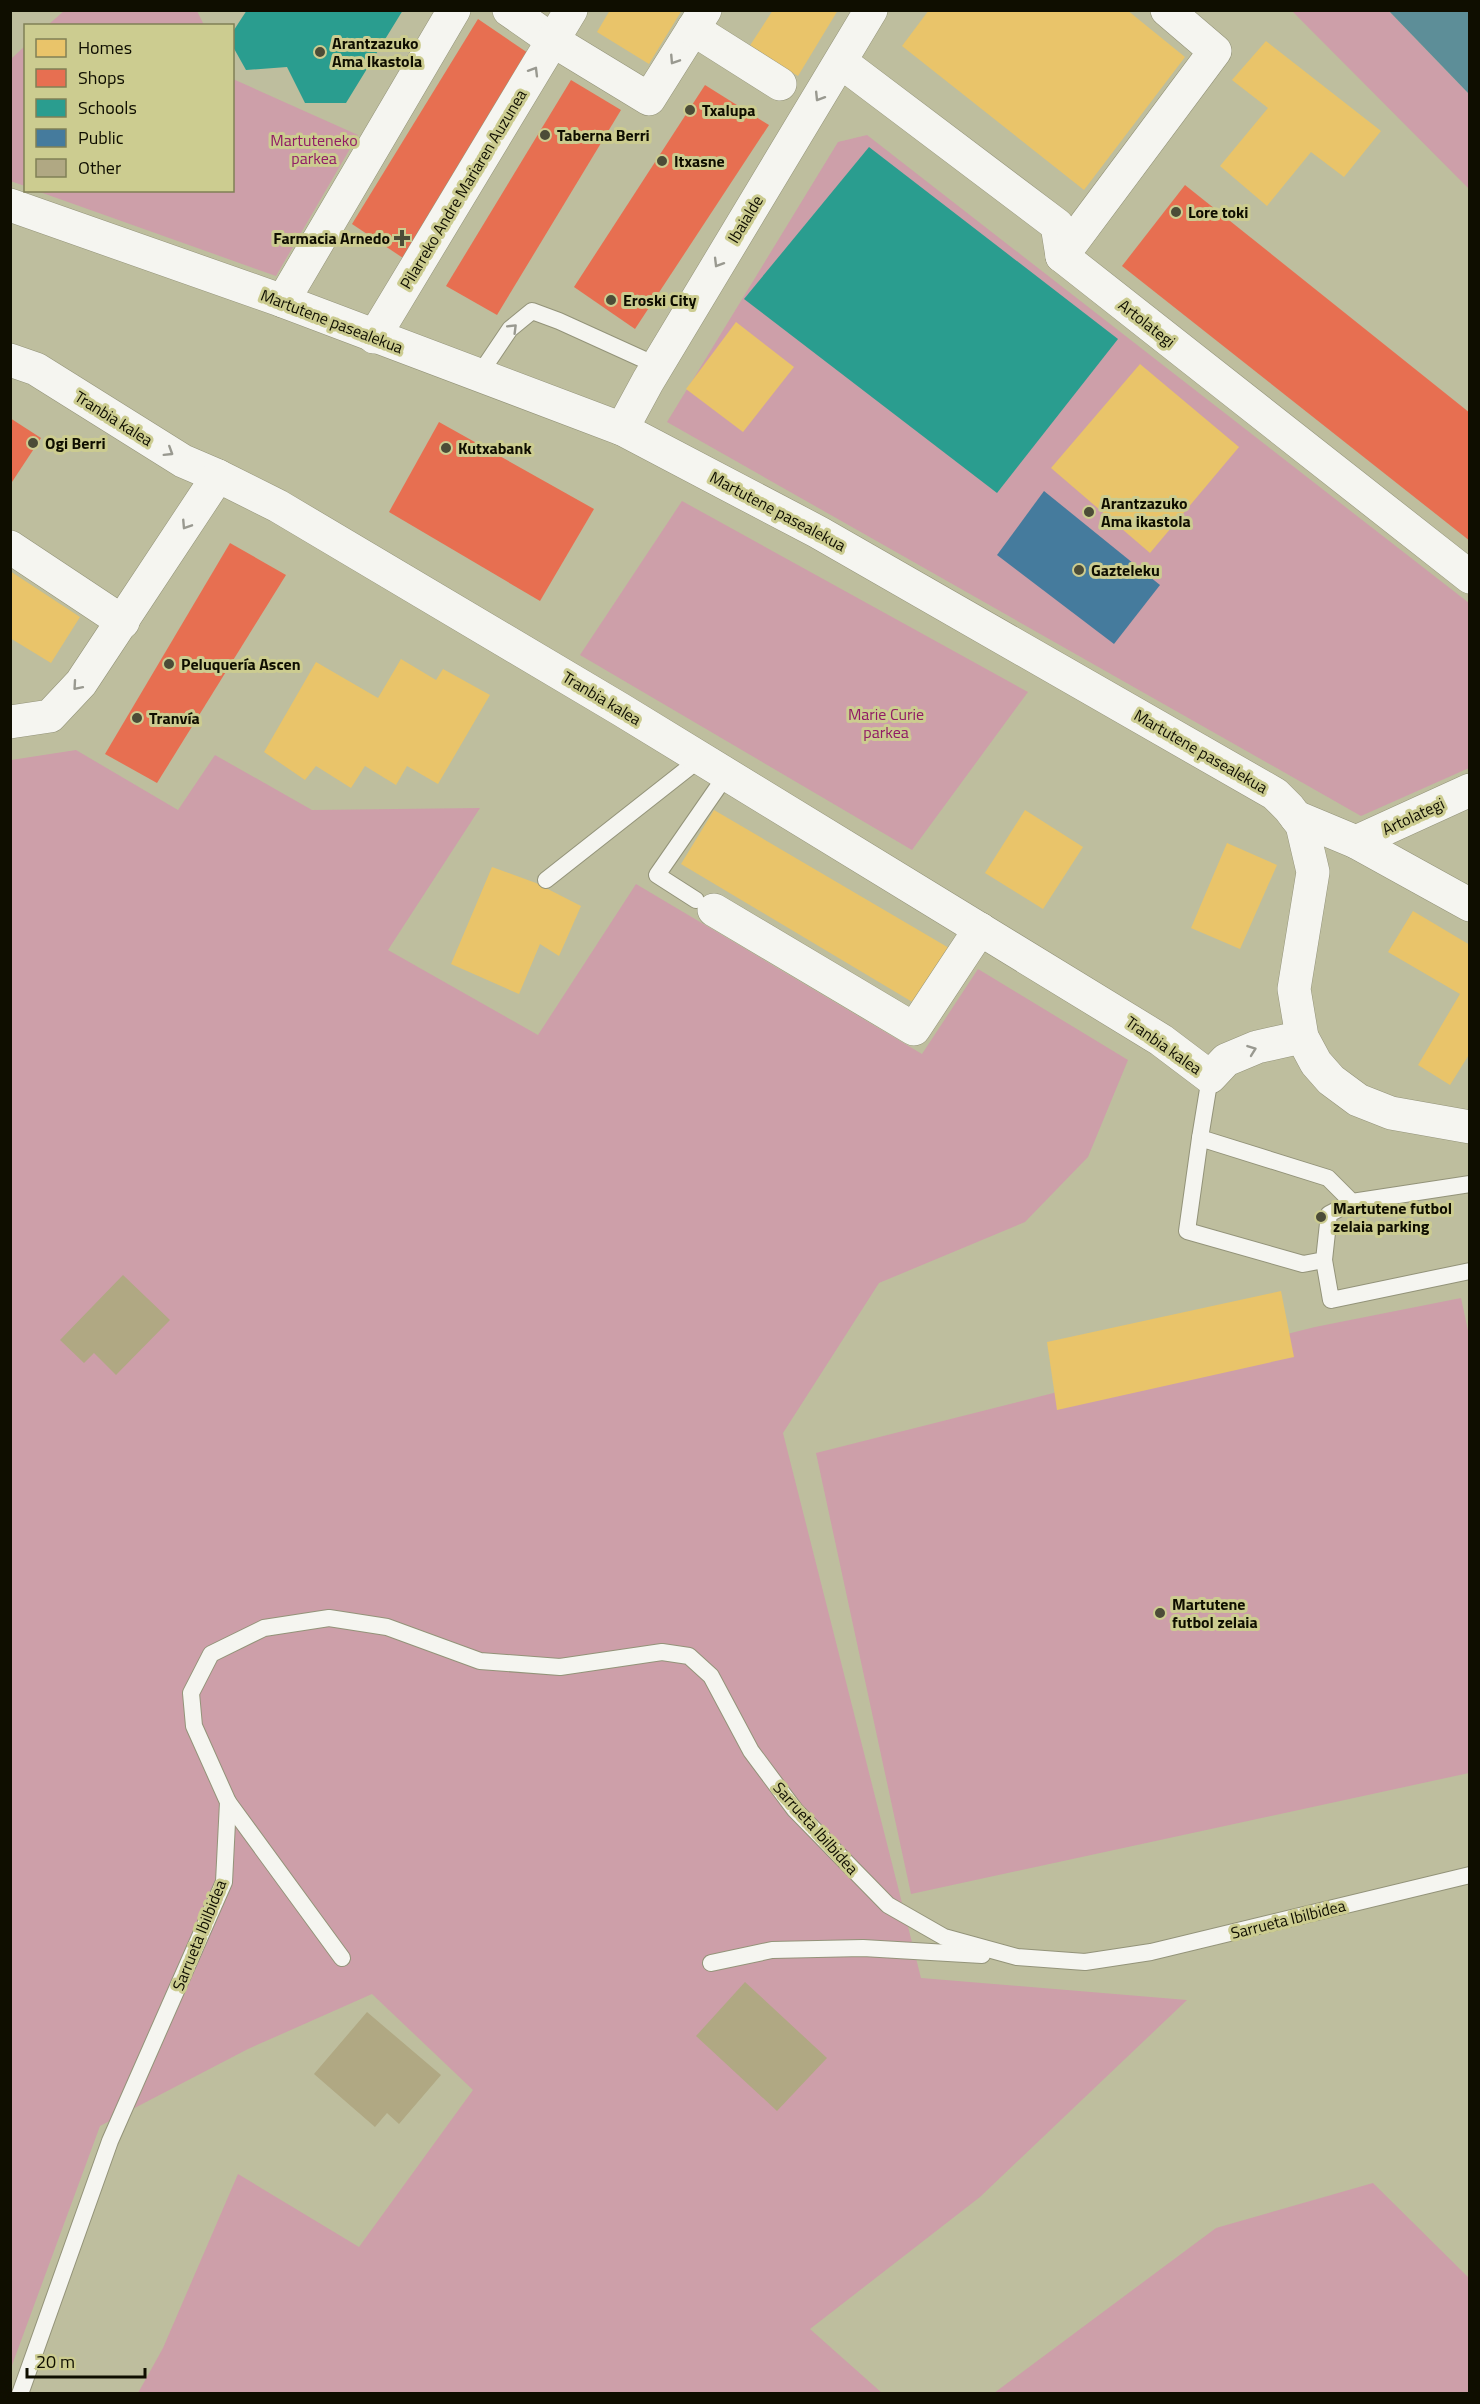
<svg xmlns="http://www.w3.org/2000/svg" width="1480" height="2404" font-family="'Titillium Web',sans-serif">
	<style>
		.green { fill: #cd9fa9 }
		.water { fill: #5d8e98 }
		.homes { fill: #e9c46a }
		.shops { fill: #e76f51 }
		.schools { fill: #2a9d8f }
		.public { fill: #457b9d }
		.building { fill: #b0a883 }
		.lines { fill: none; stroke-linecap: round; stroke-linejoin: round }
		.lane-casing { stroke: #939379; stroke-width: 18 }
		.street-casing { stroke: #939379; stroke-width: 34 }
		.secondary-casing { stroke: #939379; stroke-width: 34 }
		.lane { stroke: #f5f5f0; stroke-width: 16 }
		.street { stroke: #f5f5f0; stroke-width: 33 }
		.secondary { stroke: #f5f5f0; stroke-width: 33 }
		.oneway { stroke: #999990 }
		.poi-dot { fill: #4c4c37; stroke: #cccc90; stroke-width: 2 }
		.labels { text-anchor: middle; stroke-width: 6; stroke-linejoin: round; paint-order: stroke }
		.poi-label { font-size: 16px; font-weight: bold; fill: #0f0e00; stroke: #cccc90; text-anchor: start }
		.park-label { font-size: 16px; fill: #911b65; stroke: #cccc90 }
		.street-label { font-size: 16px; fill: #0f0e00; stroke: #cccc90 }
	</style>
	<rect width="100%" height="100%" fill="#bebe9e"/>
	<g class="green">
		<polygon points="65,10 197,11 204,25 48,25"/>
		<polygon points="1292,11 1389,11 1469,94 1469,189"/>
		<polygon points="25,46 25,186 10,181 11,59"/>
		<polygon points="233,79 358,135 276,276 37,191 232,190"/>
		<polygon points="867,135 1469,603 1469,768 1361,816 667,422 838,142"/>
		<polygon points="682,501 1028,692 912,850 580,655"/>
		<polygon points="76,750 178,810 215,755 312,810 480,808 388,950 538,1035 636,884 922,1054 978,969 1128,1060 1088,1157 1025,1222 879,1283 783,1433 921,1978 1187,2000 980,2197 810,2329 882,2393 138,2393 163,2348 238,2174 359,2247 473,2090 372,1994 248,2049 100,2126 11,2368 11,760"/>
		<polygon points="1461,1298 1470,1340 1469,1773 911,1894 816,1453 1315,1327"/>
		<polygon points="1373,2183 1469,2278 1469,2393 994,2393 1216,2228"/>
	</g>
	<polygon class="water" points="1389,11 1469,11 1469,94"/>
	<g class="homes">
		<polygon points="610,10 682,10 649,64 597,32"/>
		<polygon points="773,10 838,10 798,76 749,47"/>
		<polygon points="929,10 1127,10 1185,57 1084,190 902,46"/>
		<polygon points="1266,41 1381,131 1344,177 1311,152 1267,206 1220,166 1268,108 1232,80"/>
		<polygon points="736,322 794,367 743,432 686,389"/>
		<polygon points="1140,364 1239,447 1150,553 1051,468"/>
		<polygon points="10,571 80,617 51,663 10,638"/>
		<polygon points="401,659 436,680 443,669 490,695 438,784 407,766 396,785 365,766 351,788 316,766 305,780 264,752 316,662 378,698"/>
		<polygon points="714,810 949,948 914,1003 681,864"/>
		<polygon points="1025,810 1083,847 1043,909 985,873"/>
		<polygon points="1227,843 1277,865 1240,949 1191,928"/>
		<polygon points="492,867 536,883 581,906 559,956 540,944 519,994 451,964"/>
		<polygon points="1413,911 1470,945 1470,1053 1450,1085 1418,1065 1460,994 1388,952"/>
		<polygon points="1281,1291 1294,1357 1057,1410 1047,1342"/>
	</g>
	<g class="shops">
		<polygon points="478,19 528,53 403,258 352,224"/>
		<polygon points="571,80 621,110 497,315 446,286"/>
		<polygon points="705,85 769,125 635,329 574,287"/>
		<polygon points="1185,185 1470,413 1470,541 1122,266"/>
		<polygon points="10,418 41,438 10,485"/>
		<polygon points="439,422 594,509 540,601 389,512"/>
		<polygon points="230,543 286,575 157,783 105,754"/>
	</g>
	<g class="schools">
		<polygon points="247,10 403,10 346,103 305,103 287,67 246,70 232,45 232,33"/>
		<polygon points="869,147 1118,339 997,493 744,299"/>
	</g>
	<polygon class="public" points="1044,491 1160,585 1114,644 997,555"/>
	<g class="building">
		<polygon points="123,1275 170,1320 116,1375 94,1353 84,1363 60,1340"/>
		<polygon points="745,1982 827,2058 777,2111 696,2036"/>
		<polygon points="367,2012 441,2075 399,2124 387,2113 375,2127 314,2074"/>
	</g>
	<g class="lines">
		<defs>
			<g id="lane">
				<polyline points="479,375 510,329 532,311 559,321 658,366"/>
				<polyline points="546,880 701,758"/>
				<polyline points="696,900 657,875 727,774"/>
				<polyline points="1210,1077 1200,1138 1328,1178 1352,1202 1470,1184"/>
				<polyline points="1200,1138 1187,1231 1303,1264 1324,1260 1329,1214 1352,1202"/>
				<polyline points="1324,1260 1331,1300 1470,1271"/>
				<polyline points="228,1802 342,1958"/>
				<polyline points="711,1963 772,1950 863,1948 982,1955"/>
				<polyline points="20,2394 110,2141 224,1882 228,1802 194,1726 191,1693 211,1654 264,1628 329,1618 387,1627 480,1661 560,1667 662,1652 689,1656 711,1676 751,1751 795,1810 888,1905 944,1937 1017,1957 1085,1962 1151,1952 1470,1875"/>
			</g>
			<g id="street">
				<polyline points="509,10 552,40 649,99 705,10"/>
				<polyline points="693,29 780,84"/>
				<polyline points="841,62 1057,225 1062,256 1470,577"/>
				<polyline points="1062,256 1215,51 1167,10"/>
				<polyline points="283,301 454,10"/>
				<polyline points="374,337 571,10"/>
				<polyline points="10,360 36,369 183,461 218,476 278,506 620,709 1161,1040 1210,1077 1226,1060 1257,1047 1302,1037"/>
				<polyline points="622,429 648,381 871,10"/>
				<polyline points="10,547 123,622"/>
				<polyline points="10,722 50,716 81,683 218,476"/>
				<polyline points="1296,817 1356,842 1470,905"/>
				<polyline points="1356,842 1470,790"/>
				<polyline points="714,910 914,1029 980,929"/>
			</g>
			<polyline id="secondary" points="10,205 283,301 622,429 818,532 1275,794 1289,808 1302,825 1313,872 1294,989 1302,1037 1316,1063 1331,1080 1358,1100 1391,1113 1470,1127"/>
		</defs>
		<use href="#lane" class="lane-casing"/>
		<use href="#street" class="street-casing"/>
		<use href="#secondary" class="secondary-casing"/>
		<use href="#lane" class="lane"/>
		<use href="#street" class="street"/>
		<use href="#secondary" class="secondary"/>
	</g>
	<defs><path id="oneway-chevron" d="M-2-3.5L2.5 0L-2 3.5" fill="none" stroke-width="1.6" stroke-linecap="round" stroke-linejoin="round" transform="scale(1.5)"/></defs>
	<g class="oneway">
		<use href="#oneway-chevron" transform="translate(674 60) rotate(123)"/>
		<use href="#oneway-chevron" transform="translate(534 71) rotate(-59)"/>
		<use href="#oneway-chevron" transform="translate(819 97) rotate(122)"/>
		<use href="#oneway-chevron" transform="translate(718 263) rotate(121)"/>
		<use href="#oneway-chevron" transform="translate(513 328) rotate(-45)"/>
		<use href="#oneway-chevron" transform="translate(169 452) rotate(32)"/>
		<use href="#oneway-chevron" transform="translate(186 525) rotate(123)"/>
		<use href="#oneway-chevron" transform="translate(77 686) rotate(131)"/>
		<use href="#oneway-chevron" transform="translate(1252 1050) rotate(-20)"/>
	</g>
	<g class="poi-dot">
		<circle cx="320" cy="52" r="6"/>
		<circle cx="690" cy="110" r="6"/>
		<circle cx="545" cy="135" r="6"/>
		<circle cx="662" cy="161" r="6"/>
		<circle cx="1176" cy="212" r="6"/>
		<path d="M399 229h6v6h6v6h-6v6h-6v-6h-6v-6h6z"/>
		<circle cx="611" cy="300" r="6"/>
		<circle cx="33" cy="443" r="6"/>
		<circle cx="446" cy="448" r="6"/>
		<circle cx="1089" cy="512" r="6"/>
		<circle cx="1079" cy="570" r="6"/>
		<circle cx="169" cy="664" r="6"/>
		<circle cx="137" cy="718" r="6"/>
		<circle cx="1321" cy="1217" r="6"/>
		<circle cx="1160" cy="1613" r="6"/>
	</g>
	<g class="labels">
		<g class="poi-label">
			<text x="332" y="49">Arantzazuko<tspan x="332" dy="18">Ama Ikastola</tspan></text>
			<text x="702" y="116">Txalupa</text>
			<text x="557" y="141">Taberna Berri</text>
			<text x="674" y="167">Itxasne</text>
			<text x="1188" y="218">Lore toki</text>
			<text x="390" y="244" text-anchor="end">Farmacia Arnedo</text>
			<text x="623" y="306">Eroski City</text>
			<text x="45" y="449">Ogi Berri</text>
			<text x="458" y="454">Kutxabank</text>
			<text x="1101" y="509">Arantzazuko<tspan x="1101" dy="18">Ama ikastola</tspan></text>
			<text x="1091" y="576">Gazteleku</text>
			<text x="181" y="670">Peluquería Ascen</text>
			<text x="149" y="724">Tranvía</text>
			<text x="1333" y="1214">Martutene futbol<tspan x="1333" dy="18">zelaia parking</tspan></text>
			<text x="1172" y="1610">Martutene<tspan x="1172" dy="18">futbol zelaia</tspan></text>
		</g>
		<g class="park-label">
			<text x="314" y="146">Martuteneko<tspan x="314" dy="18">parkea</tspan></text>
			<text x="886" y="720">Marie Curie<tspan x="886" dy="18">parkea</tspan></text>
		</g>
		<g class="street-label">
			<text transform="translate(463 189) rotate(-59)" y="6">Pilarreko Andre Mariaren Auzunea</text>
			<text transform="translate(745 219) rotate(-59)" y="6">Ibaialde</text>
			<text transform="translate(332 321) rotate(21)" y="6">Martutene pasealekua</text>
			<text transform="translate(1147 323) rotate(38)" y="6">Artolategi</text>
			<text transform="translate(114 418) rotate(32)" y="6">Tranbia kalea</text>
			<text transform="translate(778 511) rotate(28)" y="6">Martutene pasealekua</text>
			<text transform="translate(602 698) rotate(31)" y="6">Tranbia kalea</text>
			<text transform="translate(1201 751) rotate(30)" y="6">Martutene pasealekua</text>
			<text transform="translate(1413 816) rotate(-25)" y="6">Artolategi</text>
			<text transform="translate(1164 1045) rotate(35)" y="6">Tranbia kalea</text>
			<text transform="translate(816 1828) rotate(48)" y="6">Sarrueta Ibilbidea</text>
			<text transform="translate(1288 1919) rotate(-14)" y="6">Sarrueta Ibilbidea</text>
			<text transform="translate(199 1935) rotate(-68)" y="6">Sarrueta Ibilbidea</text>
		</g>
	</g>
	<rect width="1480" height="2404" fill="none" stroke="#0f0e00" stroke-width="24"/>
	<rect x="24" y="24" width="210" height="168" fill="#cccc90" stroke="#808056" stroke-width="1.5"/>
	<rect x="36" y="39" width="30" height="18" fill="#e9c46a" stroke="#808056" stroke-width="1.5"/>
	<text x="78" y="54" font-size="18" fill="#0f0e00">Homes</text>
	<rect x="36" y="69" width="30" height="18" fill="#e76f51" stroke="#808056" stroke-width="1.5"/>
	<text x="78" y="84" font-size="18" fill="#0f0e00">Shops</text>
	<rect x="36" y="99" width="30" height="18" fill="#2a9d8f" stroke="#808056" stroke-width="1.5"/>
	<text x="78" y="114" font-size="18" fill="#0f0e00">Schools</text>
	<rect x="36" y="129" width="30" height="18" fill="#457b9d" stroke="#808056" stroke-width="1.5"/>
	<text x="78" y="144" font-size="18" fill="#0f0e00">Public</text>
	<rect x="36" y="159" width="30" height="18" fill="#b0a883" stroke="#808056" stroke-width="1.5"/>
	<text x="78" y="174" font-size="18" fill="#0f0e00">Other</text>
	<path d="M27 2368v9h118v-9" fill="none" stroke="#0f0e00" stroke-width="3"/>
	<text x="36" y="2368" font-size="18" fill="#0f0e00" stroke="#cccc90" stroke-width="4.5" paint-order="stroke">20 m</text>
</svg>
